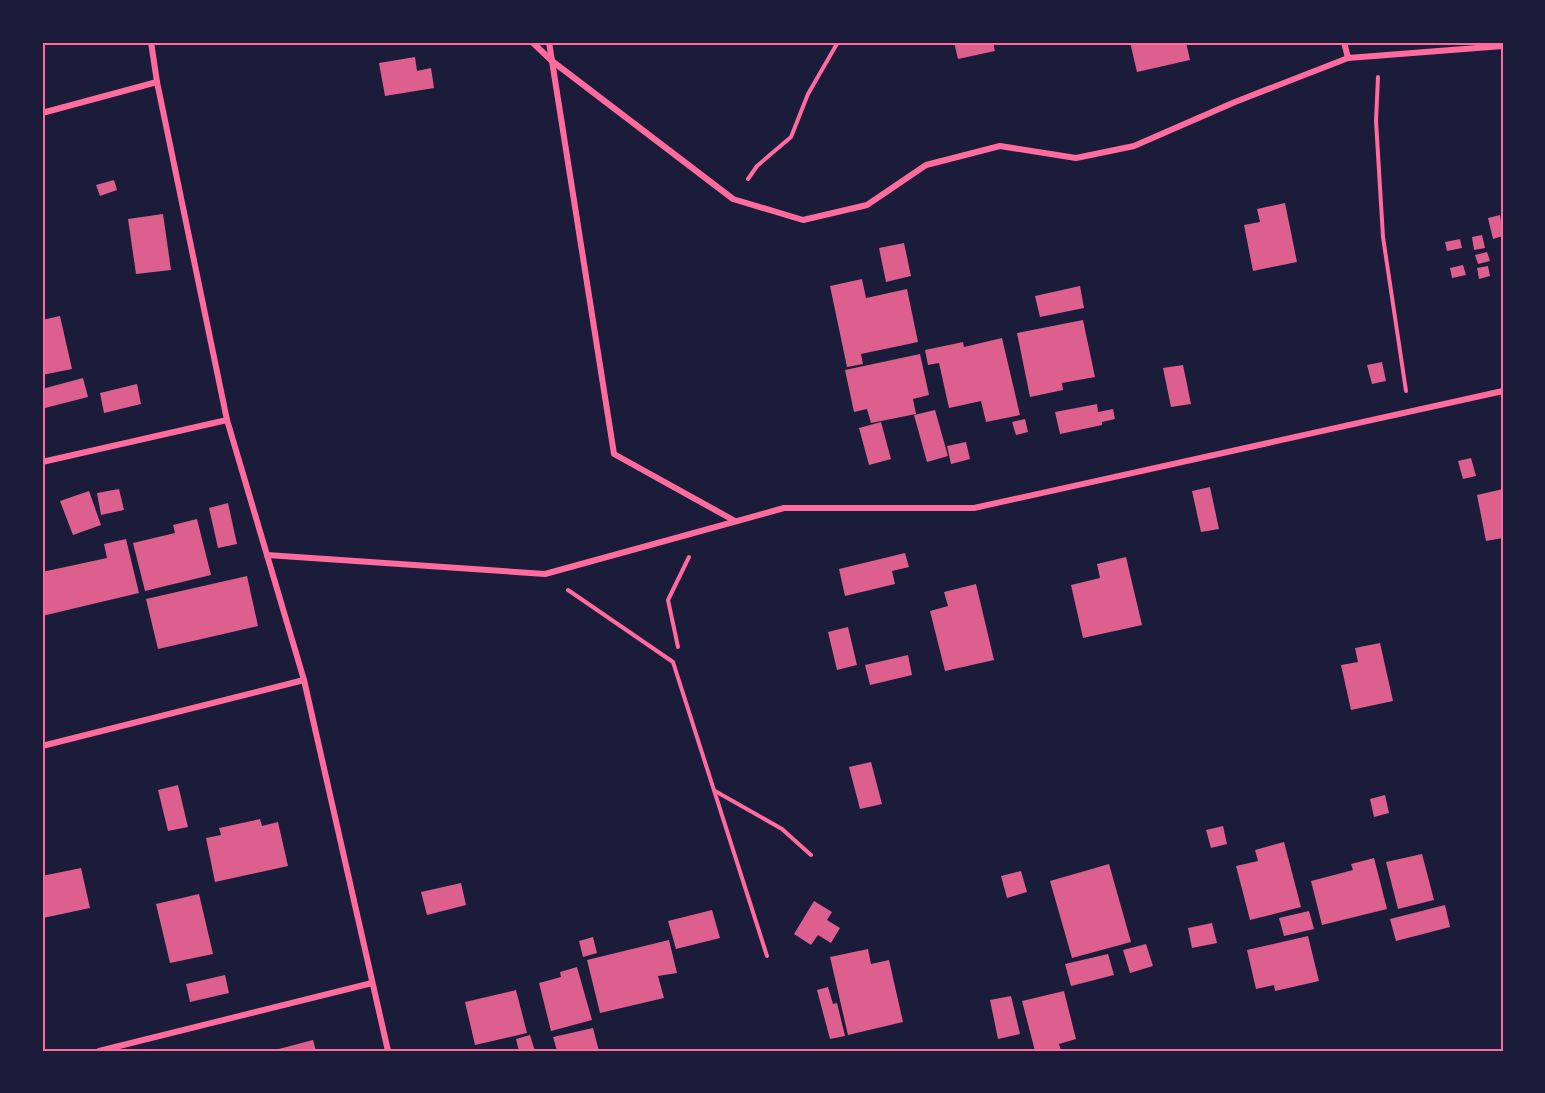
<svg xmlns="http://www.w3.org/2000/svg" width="1545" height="1093" font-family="'Open Sans',sans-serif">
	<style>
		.building { fill: #dd5f8e }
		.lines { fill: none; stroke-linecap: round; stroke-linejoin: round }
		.path { stroke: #ff6b9d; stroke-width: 4 }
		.minor { stroke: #ff6b9d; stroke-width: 6 }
		.neatline { fill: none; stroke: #ff6b9d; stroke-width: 2 }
	</style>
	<rect width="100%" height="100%" fill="#1b1b3a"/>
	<g class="building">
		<polygon points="954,42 993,42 995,51 958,59"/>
		<polygon points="1130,42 1186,42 1190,60 1137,72"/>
		<polygon points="415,57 417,71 431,68 434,88 385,96 379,63"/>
		<polygon points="114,180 117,190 100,196 96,185"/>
		<polygon points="1285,203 1297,262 1253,271 1244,225 1260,222 1257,209"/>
		<polygon points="163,214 171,270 136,274 128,219"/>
		<polygon points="1500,215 1503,236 1493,239 1488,218"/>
		<polygon points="1482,235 1485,248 1474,250 1472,237"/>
		<polygon points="1460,239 1462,248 1447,251 1445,242"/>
		<polygon points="904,243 911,276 886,282 879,248"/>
		<polygon points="1487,252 1490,261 1478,264 1475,255"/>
		<polygon points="1463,265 1466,275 1452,278 1450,268"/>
		<polygon points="1488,266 1490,276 1479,279 1477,268"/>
		<polygon points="862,279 866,298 907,289 918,342 861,354 863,364 847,367 830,286"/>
		<polygon points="1080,286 1084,308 1040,317 1035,296"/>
		<polygon points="60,316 72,369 42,375 42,320"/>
		<polygon points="1083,320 1095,377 1062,383 1063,390 1030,397 1017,333"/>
		<polygon points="1002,338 1020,415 986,422 981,401 949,408 939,363 928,365 925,350 963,342 964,347"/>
		<polygon points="920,354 929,395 913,399 916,414 871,423 867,409 854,412 845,370"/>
		<polygon points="1382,362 1386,381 1372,384 1367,365"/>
		<polygon points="1183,365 1191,404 1171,407 1163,368"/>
		<polygon points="83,378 88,397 45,408 42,389"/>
		<polygon points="137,384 141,404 104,413 100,393"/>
		<polygon points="1097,404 1098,412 1113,409 1115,419 1102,422 1102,425 1060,434 1055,412"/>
		<polygon points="935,410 948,456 927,462 914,415"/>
		<polygon points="1025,419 1028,432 1016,435 1012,422"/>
		<polygon points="881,422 891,459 869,465 859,428"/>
		<polygon points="966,442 970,459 951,464 947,446"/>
		<polygon points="1471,458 1476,476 1463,479 1458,461"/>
		<polygon points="1210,487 1219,529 1201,532 1192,491"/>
		<polygon points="119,489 124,510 101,515 97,493"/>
		<polygon points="1503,489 1503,538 1486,541 1477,495"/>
		<polygon points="89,491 101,525 73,535 60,501"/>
		<polygon points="228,503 237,544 218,548 209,508"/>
		<polygon points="197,519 211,575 145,591 133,543 175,533 173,525"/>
		<polygon points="126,539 139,593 42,616 42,572 107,558 104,544"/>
		<polygon points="905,553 909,567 892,571 895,584 845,596 839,569"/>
		<polygon points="1126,557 1142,625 1083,638 1071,585 1100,578 1097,564"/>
		<polygon points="247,576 258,626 158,649 146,599"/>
		<polygon points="976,584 994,660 945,671 930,611 948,606 944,592"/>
		<polygon points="848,627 857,665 837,670 828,632"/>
		<polygon points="1380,643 1393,701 1351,710 1341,665 1358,662 1355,648"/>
		<polygon points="908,655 912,675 870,685 865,665"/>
		<polygon points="871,762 882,804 860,809 849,767"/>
		<polygon points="178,785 188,827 168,831 158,790"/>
		<polygon points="1385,795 1389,813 1374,817 1370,799"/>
		<polygon points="260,819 262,826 278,822 288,866 215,882 206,838 221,835 219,828"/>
		<polygon points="1223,826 1227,844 1211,848 1206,830"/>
		<polygon points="1284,842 1301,907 1250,920 1236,866 1258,861 1255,850"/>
		<polygon points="1422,854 1434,900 1398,909 1386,862"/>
		<polygon points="1374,858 1387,909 1322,925 1311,881 1353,870 1351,864"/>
		<polygon points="1109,864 1131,942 1072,958 1050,881"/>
		<polygon points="81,868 90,908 43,918 42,876"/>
		<polygon points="1021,871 1027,892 1007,898 1001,876"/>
		<polygon points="461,883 466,905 427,915 421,892"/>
		<polygon points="199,894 213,954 170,963 156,904"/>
		<polygon points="814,901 832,912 827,920 840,928 831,943 818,935 811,945 794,934"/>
		<polygon points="1445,905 1450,927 1396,941 1390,919"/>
		<polygon points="712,910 720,938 676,949 668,921"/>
		<polygon points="1309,911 1314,929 1284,936 1279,918"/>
		<polygon points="1212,923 1217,943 1192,948 1188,928"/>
		<polygon points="1308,936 1319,981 1275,991 1274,985 1256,989 1247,950"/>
		<polygon points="593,937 597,953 583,957 579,941"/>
		<polygon points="669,940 677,973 658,976 664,998 600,1013 587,960"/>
		<polygon points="1146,944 1153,966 1130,973 1123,950"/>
		<polygon points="868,949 871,964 889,960 903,1022 848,1035 830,957"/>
		<polygon points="1108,954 1114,975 1071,986 1065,964"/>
		<polygon points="577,967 592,1020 551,1031 539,983 561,977 560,972"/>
		<polygon points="225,975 229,993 190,1002 186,984"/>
		<polygon points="828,987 833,1004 837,1003 845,1036 830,1039 817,990"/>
		<polygon points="516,990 527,1033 475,1045 465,1002"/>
		<polygon points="1064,991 1076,1039 1059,1044 1061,1051 1035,1051 1022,1001"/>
		<polygon points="1011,996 1020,1034 998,1039 990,1000"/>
		<polygon points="593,1028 599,1051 557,1051 553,1037"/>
		<polygon points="530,1035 535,1051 519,1051 516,1039"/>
		<polygon points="313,1040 316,1051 275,1051 275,1050"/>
	</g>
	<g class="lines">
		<g class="path">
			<polyline points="1378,77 1376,121 1383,237 1406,391"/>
			<polyline points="748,179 757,166 791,137 808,94 838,42"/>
			<polyline points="568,590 673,662 767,956"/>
			<polyline points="678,647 668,600 689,557"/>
			<polyline points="715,791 782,829 811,855"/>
		</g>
		<g class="minor">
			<polyline points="151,42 157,82 227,420 304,680 388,1051"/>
			<polyline points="532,42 552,61 733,199 803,220 867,205 926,165 1000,146 1076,158 1134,146 1235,102 1348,58"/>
			<polyline points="549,42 614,454 735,521"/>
			<polyline points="1344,42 1348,58 1503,46"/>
			<polyline points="42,113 157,82"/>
			<polyline points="42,462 227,420"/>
			<polyline points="267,555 545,574 784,508 974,508 1503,391"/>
			<polyline points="42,746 304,680"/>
			<polyline points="99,1051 372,983"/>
		</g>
	</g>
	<rect width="1545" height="1093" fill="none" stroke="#1b1b3a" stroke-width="87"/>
	<rect x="44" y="44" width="1458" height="1006" class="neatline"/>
</svg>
